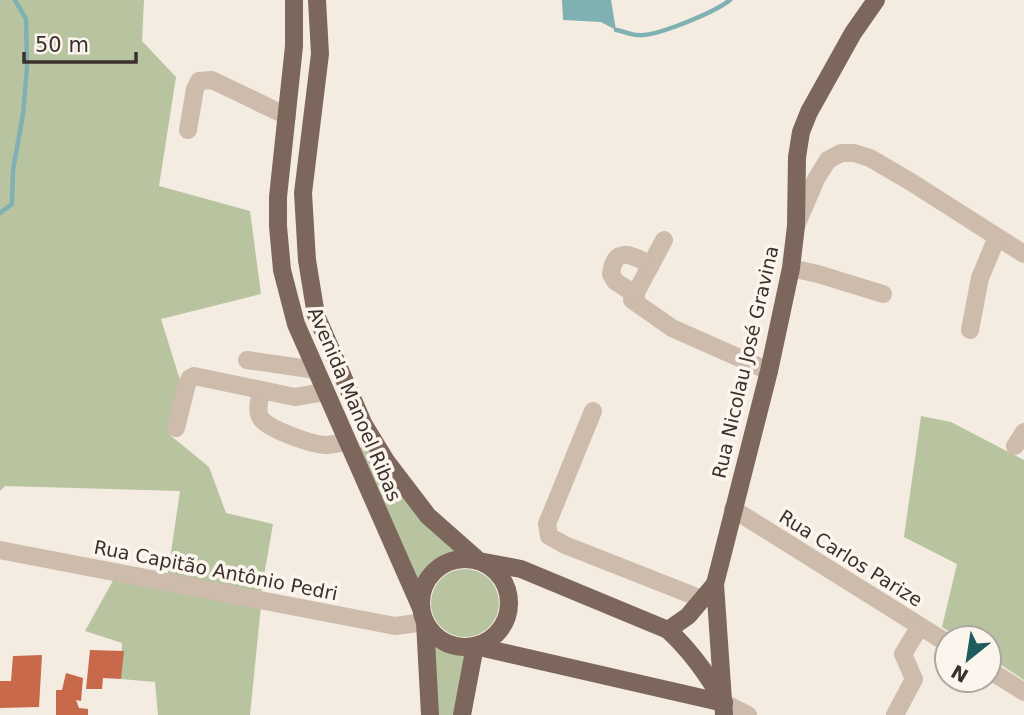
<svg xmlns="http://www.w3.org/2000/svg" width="1024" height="715" font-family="'DejaVu Sans',sans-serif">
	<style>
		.green { fill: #b8c4a0 }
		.water { fill: #7fb0b2 }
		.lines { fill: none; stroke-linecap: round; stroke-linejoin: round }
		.stream { stroke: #7fb0b2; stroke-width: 4.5 }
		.building { fill: #c8694b }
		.minor { stroke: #cdbbac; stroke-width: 18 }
		.major { stroke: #7d675c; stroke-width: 18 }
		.labels { text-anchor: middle; stroke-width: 7; stroke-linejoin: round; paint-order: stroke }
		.street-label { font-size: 19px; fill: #3b302b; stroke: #fbf5ee }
	</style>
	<rect width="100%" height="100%" fill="#f4ebe1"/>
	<g class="green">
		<polygon points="0,0 144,0 142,41 176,77 159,186 250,211 261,294 161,319 180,380 170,435 209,467 226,513 273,524 260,599 167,580 180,491 5,486 0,491"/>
		<polygon points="921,416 951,422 1024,460 1024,680 989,657 989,638 959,638 942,627 957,564 904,537"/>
		<path d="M 364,444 L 433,532 L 465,553 C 439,554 430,565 417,587 L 360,448 Z"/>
		<circle cx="465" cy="603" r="34"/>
		<polygon points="115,577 261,606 250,715 158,715 155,682 121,679 122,643 85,631"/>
		<polygon points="435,642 471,655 464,664 453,715 435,715 431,644"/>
	</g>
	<polygon class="water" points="562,0 611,0 616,30 601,22 563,20"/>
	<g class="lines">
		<g class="stream">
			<path d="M 616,30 C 623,31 631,35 638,35 C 656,37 715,12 730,0"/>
			<polyline points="0,213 12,204 13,170 23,114 27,67 26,19 15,0"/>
		</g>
	</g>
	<g class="building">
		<polygon points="90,650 124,651 121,679 103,678 102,689 86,689"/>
		<polygon points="42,655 39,707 0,708 0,681 11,681 13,656"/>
		<polygon points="66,673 83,678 81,701 76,700 79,708 88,709 88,715 56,715 56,690 62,690"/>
	</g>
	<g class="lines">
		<g class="minor">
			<polyline points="188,130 195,89 199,81 212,80 287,116"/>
			<polyline points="796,226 816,179 828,160 841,153 854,153 870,158 911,182 1024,254"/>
			<polyline points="664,240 632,300 672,328 769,371"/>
			<polyline points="791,268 818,274 883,294"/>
			<path d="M 636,295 L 615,281 L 611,274 C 615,244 633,256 651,265"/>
			<polyline points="970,330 980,278 997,237"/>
			<polyline points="247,360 316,370"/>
			<path d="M 261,390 C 260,399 256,409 260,417 C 266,429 311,444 325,445 C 332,445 339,443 347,442"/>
			<polyline points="593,411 547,524 549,536 565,545 702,599"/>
			<polyline points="176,428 187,384 190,378 194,376 295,397 325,392"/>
			<polyline points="1015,446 1024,432"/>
			<polyline points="733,509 947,643"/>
			<polyline points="0,550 395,626 425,622"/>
			<polyline points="989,670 1024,692"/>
			<polyline points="724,703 748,715"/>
			<polyline points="895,715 914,679 903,654 920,626"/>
		</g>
		<g class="major">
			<polyline points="294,0 294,46 278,197 278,226 282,270 296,324 421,608"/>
			<path d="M 317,0 L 320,54 L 303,193 L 307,260 L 316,315 L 364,425 L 386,461 L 428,516 L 479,561 L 521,569 L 668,630 C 691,651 708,675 724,703"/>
			<circle cx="465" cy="603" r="44"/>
			<polyline points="425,622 430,715"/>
			<polyline points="668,630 688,616 715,584"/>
			<polyline points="475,646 724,703"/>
			<polyline points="462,715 475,646"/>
			<polyline points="724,715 715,584 769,371 791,268 796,226 797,157 801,132 809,112 853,33 876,0"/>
		</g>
	</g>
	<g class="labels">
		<g class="street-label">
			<text transform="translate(745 362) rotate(-77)" y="7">Rua Nicolau José Gravina</text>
			<text transform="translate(355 404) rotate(67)" y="7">Avenida Manoel Ribas</text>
			<text transform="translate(851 558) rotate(32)" y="7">Rua Carlos Parize</text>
			<text transform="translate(216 570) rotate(11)" y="7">Rua Capitão Antônio Pedri</text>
		</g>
	</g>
	<g transform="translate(968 659) rotate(210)"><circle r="33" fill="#fbf5ee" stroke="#aea6a0" stroke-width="2"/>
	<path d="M0-5L12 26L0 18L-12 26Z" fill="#1f5a5e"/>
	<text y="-10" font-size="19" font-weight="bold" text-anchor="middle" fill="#3b302b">N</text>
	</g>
	<path d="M24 52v10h112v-10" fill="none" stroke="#3b302b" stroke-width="3.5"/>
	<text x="35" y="52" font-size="21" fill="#3b302b" stroke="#fbf5ee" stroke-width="5" paint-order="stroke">50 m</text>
</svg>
